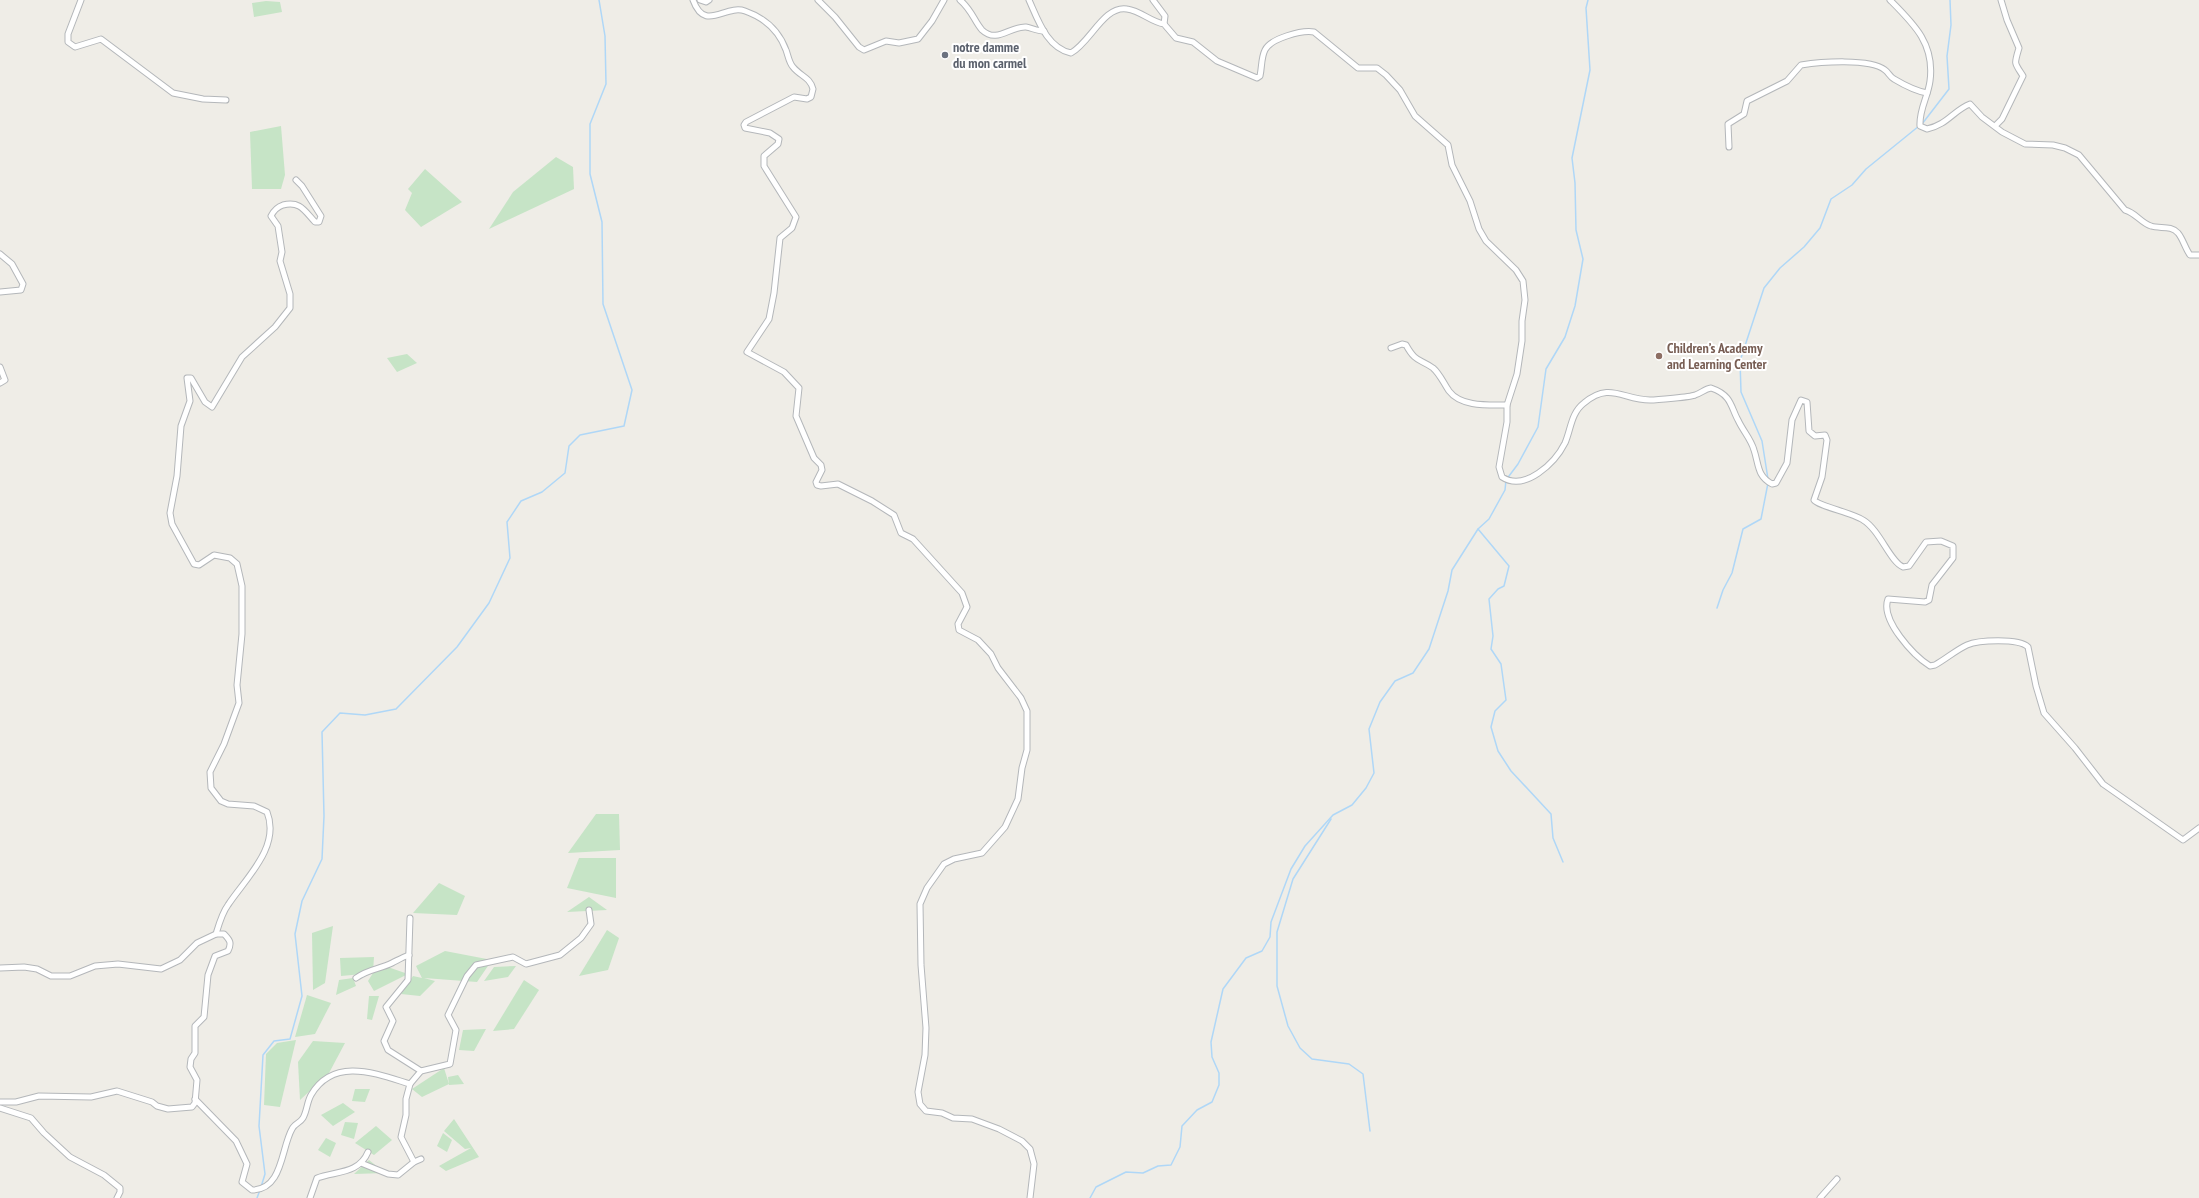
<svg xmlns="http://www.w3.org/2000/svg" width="2199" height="1198" font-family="'PT Sans Narrow',sans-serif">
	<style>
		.green { fill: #c6e4c6 }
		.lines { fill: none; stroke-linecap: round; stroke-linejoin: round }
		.stream { stroke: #afd7f7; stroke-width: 1.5 }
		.minor-casing { stroke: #b4b7ba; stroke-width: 7 }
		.minor { stroke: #fff; stroke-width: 5 }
		.worship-dot { fill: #6b7280; stroke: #fff; stroke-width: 1.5 }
		.education-dot { fill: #8d6e63; stroke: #fff; stroke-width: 1.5 }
		.labels { text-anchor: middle; stroke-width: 4; stroke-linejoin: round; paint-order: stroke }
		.worship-label { font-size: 14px; font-weight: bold; fill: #5b616d; stroke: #fff; text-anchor: start }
		.education-label { font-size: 14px; font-weight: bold; fill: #785e54; stroke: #fff; text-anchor: start }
	</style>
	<rect width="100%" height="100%" fill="#efede7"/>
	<g class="green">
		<polygon points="266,1 280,2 282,12 254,17 252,3"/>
		<polygon points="281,126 285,175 281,189 252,189 250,132"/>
		<polygon points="556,157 573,167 574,189 489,229 513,192"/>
		<polygon points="425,169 462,202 421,227 405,210 412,193 408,189"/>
		<polygon points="407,354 417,363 397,372 387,358"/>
		<polygon points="596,814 619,814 620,850 568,853"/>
		<polygon points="579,858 616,858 616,898 567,888"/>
		<polygon points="439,883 465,896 457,915 413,913"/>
		<polygon points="589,897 607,910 567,912"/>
		<polygon points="333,926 325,983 313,990 312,933"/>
		<polygon points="607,930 619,938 608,970 579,976"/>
		<polygon points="445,951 492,960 477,982 424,978 435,981 420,996 401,994 413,976 422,978 416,966"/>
		<polygon points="374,957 373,972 379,964 408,974 374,991 368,981 373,973 341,976 340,958"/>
		<polygon points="516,966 508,977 484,981 494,967"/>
		<polygon points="353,978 356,986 336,995 339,980"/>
		<polygon points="524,980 539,990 514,1029 493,1031"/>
		<polygon points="307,995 331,1003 315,1034 295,1037"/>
		<polygon points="369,996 379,996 372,1020 367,1019"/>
		<polygon points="486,1029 474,1051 459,1050 463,1030"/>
		<polygon points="296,1040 280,1107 264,1105 266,1054 277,1043"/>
		<polygon points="313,1041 345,1043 329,1073 300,1100 298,1062"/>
		<polygon points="444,1068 449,1084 422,1097 412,1089"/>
		<polygon points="458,1075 464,1084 449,1085 448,1077"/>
		<polygon points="355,1089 370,1089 365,1102 352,1101"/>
		<polygon points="343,1103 355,1112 333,1126 321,1115"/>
		<polygon points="454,1119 479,1157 446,1171 439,1166 471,1148 465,1149 444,1131"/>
		<polygon points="345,1122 358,1123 354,1139 341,1135"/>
		<polygon points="376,1126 392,1140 374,1155 355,1143"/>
		<polygon points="443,1133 452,1140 447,1152 437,1146"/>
		<polygon points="326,1138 336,1143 330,1157 318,1150"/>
		<polygon points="369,1160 385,1173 354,1174"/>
	</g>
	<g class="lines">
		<g class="stream">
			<polyline points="1922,124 1949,89 1947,56 1951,25 1950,0"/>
			<polyline points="1768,479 1762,441 1741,392 1740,361 1764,288 1780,268 1804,247 1820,228 1831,199 1852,185 1866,169 1919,126"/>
			<polyline points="1478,529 1509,566 1504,586 1498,589 1489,599 1493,636 1491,649 1501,664 1506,700 1495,711 1491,727 1498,751 1511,771 1551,814 1553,838 1563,862"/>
			<polyline points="1717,608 1723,590 1732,573 1743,529 1761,519 1768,483"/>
			<polyline points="1331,819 1293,879 1277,932 1277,986 1288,1026 1300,1048 1312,1059 1349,1064 1363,1074 1370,1131"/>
			<polyline points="261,1187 265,1174 259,1126 263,1055 274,1041 290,1039 302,996 295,934 302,901 322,859 324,816 322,732 340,713 365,715 396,709 457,647 489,603 510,558 507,522 521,501 542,492 565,473 569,446 580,435 624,426 632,390 603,304 602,222 590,174 590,124 606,84 605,36 599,0"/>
			<polyline points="257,1198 260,1190"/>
			<polyline points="1090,1198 1096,1187 1126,1172 1143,1173 1158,1166 1171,1165 1180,1147 1182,1126 1197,1110 1212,1102 1219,1085 1219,1073 1212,1057 1211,1042 1223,989 1246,958 1262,951 1270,937 1271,922 1291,869 1305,846 1333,815 1352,805 1366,788 1374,773 1369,729 1380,702 1395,681 1413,673 1429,649 1448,591 1452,570 1478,529 1489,519 1505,490 1506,480 1518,464 1538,427 1546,369 1565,337 1575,306 1583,259 1576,230 1575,183 1572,158 1590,70 1586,8 1588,0"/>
		</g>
		<defs>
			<g id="minor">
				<polyline points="81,0 68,34 68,42 75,47 101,39 173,93 203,99 226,100"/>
				<path d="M 693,0 C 705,33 725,4 745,11 C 765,18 779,31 786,50 C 788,55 789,63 793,67 C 800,76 810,77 813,89 L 811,97 L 807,99 L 794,97 L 746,122 L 744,125 L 745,128 L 770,133 L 779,139 L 778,144 L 764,156 L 764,166 L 796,217 L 792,228 L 780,238 L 774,293 L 769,319 L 747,352 L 784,372 L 799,388 L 796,416 L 814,458 L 821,465 L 822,470 L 816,482 L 817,485 L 821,486 L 838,484 L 872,501 L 894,515 L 901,533 L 913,539 L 962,593 L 967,607 L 958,624 L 959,630 L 978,640 L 991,654 L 998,668 L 1021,698 L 1027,711 L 1027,750 L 1022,768 L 1018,799 L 1005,827 L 982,853 L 954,859 L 944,864 L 927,888 L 920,904 L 921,965 L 926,1028 L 925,1055 L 918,1092 L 920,1104 L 926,1111 L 942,1113 L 953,1118 L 972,1119 L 999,1129 L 1022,1141 L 1030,1149 L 1034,1164 L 1030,1198"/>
				<polyline points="700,0 706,2 709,0"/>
				<polyline points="818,0 835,17 859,47 864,50 886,41 899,43 918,39 932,21 944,0"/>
				<path d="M 960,0 C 972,10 974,21 982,30 C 997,44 1010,26 1026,27 C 1032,28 1037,31 1044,31"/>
				<path d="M 1029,0 C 1038,20 1047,48 1071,53 C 1090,43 1104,5 1127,9 C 1141,11 1151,22 1164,24 L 1176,38 L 1193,42 L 1217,61 L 1257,78 L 1260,76 C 1262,67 1261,58 1265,50 C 1271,38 1302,30 1314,32 L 1358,68 L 1377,68 L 1386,75 L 1400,90 L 1415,116 L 1448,145 L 1452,165 L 1470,201 L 1479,229 L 1486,241 L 1516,270 L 1523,281 L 1525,300 L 1522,321 L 1522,341 L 1517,374 L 1507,405 L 1507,422 L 1499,467 L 1502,477 C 1525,492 1555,463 1565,443 C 1571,429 1571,413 1584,403 C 1610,381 1623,400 1650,400 C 1656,400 1691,397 1695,395 C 1701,393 1705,389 1711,388 C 1717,390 1723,393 1727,398 C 1732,404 1734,413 1738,420 C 1743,431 1751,439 1754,450 C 1759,465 1757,476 1772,484 L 1776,483 L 1787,463 L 1792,420 L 1801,400 L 1807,402 L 1809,431 L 1815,436 L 1825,435 L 1827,440 L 1822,477 L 1814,500 C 1818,506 1853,513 1863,520 C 1880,530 1890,562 1903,567 L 1909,566 L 1926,542 L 1941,541 L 1953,546 L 1953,558 L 1932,585 L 1929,600 L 1925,602 L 1888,599 C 1880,620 1914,656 1930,666 L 1935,665 C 1946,659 1956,650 1967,645 C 1978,640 2019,638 2028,647 L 2036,686 L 2044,713 L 2075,748 L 2103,784 L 2183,840 L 2199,828"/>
				<polyline points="1153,0 1165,16 1164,24"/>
				<path d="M 1890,0 C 1914,24 1935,44 1930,81 C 1928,97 1919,109 1920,126 L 1927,129 C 1947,125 1954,110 1970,104 L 1982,117 L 2002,132 L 2025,144 L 2053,145 L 2065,148 L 2079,155 L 2125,210 C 2136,213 2141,223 2151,226 C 2160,229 2171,225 2178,233 C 2183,239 2185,248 2190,255 L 2199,255"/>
				<path d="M 1995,126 L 2002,119 L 2023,76 C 2014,62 2014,65 2019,48 L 2007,20 L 2001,0"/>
				<path d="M 1729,147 L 1728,124 L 1744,114 L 1747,101 L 1787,81 L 1801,65 C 1820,62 1870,58 1885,70 C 1889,73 1890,77 1894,79 C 1904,85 1916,91 1927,93"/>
				<polyline points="0,254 12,264 23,284 21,290 0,292"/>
				<path d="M 1391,348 L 1402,344 L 1406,345 C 1416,363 1419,358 1433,368 C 1440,374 1444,384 1449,391 C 1461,407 1488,405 1507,405"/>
				<polyline points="0,367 5,380 0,383"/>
				<polyline points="410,918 408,980 386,1007 393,1021 384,1041 388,1050 421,1071"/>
				<path d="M 0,968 L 24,967 L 37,969 L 51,976 L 70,976 L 95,966 L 118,964 L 161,969 L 180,960 L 197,943 L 216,934 C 219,924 222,913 228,905 C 245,879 281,847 267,812 L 254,806 L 228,804 L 221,801 L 211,788 L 210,772 L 224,744 L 239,703 L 237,685 L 242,634 L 242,586 L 237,564 L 230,558 L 214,555 L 199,565 L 194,564 L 172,524 L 170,513 L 177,476 L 181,426 L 190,401 L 187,378 L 191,378 L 205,402 L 212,407 L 242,357 L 275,327 L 290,308 L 290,294 L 280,261 L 282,252 L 278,226 L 271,216 C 274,210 277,207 283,205 C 300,201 304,210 315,222 L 319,222 L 321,216 L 302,186 L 296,180"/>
				<path d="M 356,978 C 368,969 380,969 392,963 C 398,960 403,957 409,955"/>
				<polyline points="410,1084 421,1071 450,1064 456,1030 448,1015 467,976 476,965 513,957 526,964 560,955 581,938 591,924 589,910"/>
				<path d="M 195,1099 L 236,1141 L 247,1164 L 242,1182 L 252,1190 C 283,1190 281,1148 292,1129 C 294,1124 300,1123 303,1118 C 307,1111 307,1102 311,1095 C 334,1056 377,1074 410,1084 L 406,1099 L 406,1115 L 401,1137 L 414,1162"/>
				<path d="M 0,1102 L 16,1102 L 39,1096 L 91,1097 L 117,1091 L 152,1102 L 157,1106 L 168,1109 L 192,1107 L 195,1103 L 197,1080 L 190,1067 L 191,1059 L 195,1053 L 195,1026 L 204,1017 L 208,975 L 215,956 L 228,951 C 232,943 230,940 224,934 L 216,934"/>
				<polyline points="0,1108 31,1118 44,1133 70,1157 104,1175 120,1188 120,1192 117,1198"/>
				<polyline points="361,1163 388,1174 398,1175 414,1162 421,1159"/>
				<path d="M 310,1198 L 317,1178 C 336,1171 359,1174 368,1152"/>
				<polyline points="1820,1198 1837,1179"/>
			</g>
		</defs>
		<use href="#minor" class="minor-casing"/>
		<use href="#minor" class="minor"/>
	</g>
	<circle class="worship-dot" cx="945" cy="55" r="4"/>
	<circle class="education-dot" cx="1659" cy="356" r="4"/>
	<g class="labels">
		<g class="worship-label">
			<text x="953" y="52">notre damme<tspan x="953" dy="16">du mon carmel</tspan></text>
		</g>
		<g class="education-label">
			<text x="1667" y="353">Children’s Academy<tspan x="1667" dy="16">and Learning Center</tspan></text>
		</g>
	</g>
</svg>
